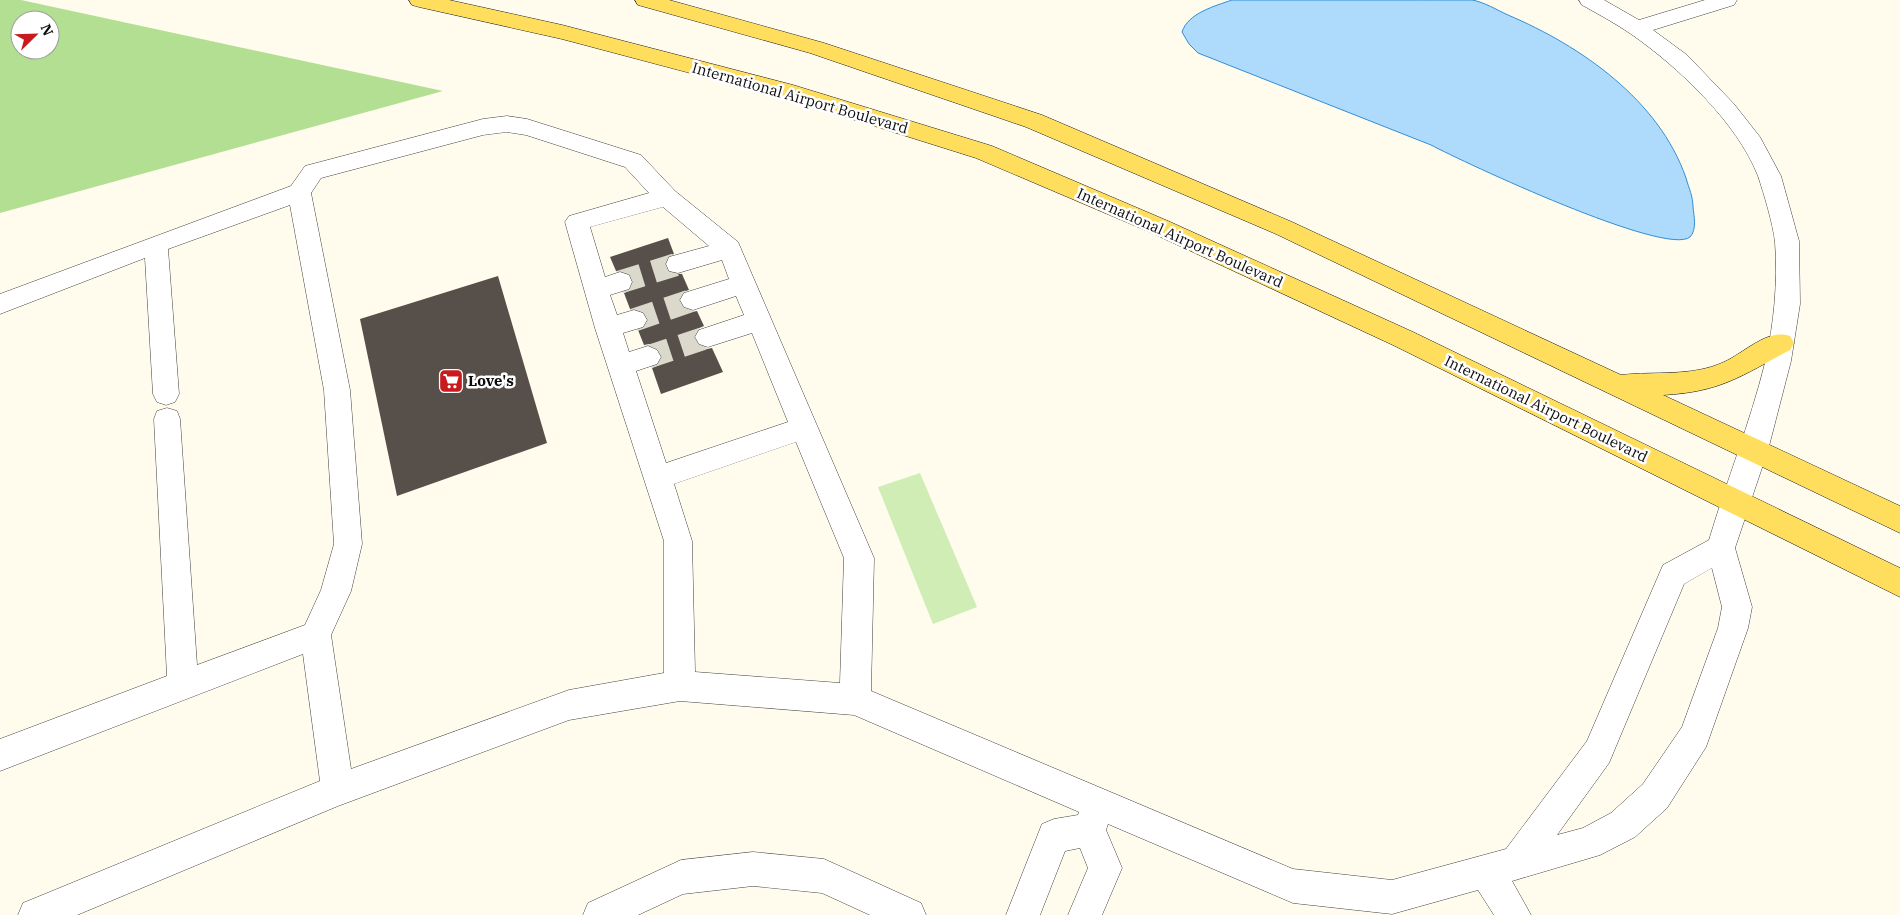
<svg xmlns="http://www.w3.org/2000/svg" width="1900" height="915" font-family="'IBM Plex Serif',serif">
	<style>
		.green { fill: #cfedb4 }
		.forest { fill: #b2df92; fill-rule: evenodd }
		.water { fill: #aedbfb; stroke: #308ed7 }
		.building { fill: #574f49 }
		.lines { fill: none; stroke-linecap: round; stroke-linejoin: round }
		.minor-tunnel { stroke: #dbd8cc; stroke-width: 23; stroke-dasharray: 23 12; stroke-linecap: butt }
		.minor-casing { stroke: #404040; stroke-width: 1 }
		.major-casing { stroke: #1e1e1e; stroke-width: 1 }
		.minor { fill: #fff; fill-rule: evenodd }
		.major { fill: #ffde5e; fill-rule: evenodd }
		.labels { text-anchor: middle; stroke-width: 5; stroke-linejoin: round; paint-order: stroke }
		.street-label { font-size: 15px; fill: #0d0d0d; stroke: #fff }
		.poi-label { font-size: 15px; font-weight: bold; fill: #0d0d0d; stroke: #fff; text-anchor: start }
	</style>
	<rect width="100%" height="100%" fill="#fffcee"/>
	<polygon class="green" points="920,473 977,607 933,624 878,487"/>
	<path class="forest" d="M 0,0 L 21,0 L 443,91 L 0,213 ZM 20,20 L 50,20 L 50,50 L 20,50 Z"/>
	<path class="water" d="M 1232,0 C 1287,0 1343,0 1398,0 C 1422,0 1449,0 1472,0 C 1484,2 1497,10 1508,15 C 1581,46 1659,100 1686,178 C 1689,189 1693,196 1693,207 C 1694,216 1697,230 1690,237 C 1666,257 1463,162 1431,145 L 1198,53 L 1189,44 L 1182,32 C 1188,13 1215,6 1232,0 Z"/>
	<g class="building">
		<polygon points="668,238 674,254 667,256 664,265 669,273 682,274 689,290 682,292 678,301 683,309 692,312 697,311 704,326 697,329 693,338 698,346 707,349 712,348 723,372 661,394 652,368 659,365 663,356 658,348 649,344 644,345 638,330 645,328 649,319 644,311 630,309 624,293 631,290 634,281 630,273 616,271 610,257"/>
		<polygon points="498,276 547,443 397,496 360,319"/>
	</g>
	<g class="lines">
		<g class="minor-tunnel">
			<polyline points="620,282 678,264"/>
			<polyline points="634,320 693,300"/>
			<polyline points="648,357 708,337"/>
		</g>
		<defs>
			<g id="minor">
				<path d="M 1579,0 L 1604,0 L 1639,20 L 1705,0 L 1737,0 L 1734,5 L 1653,30 L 1687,55 L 1734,104 L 1760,137 L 1781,176 L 1799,241 L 1800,304 L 1791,361 L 1768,450 L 1735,548 L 1752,607 L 1748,628 L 1706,747 L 1667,808 L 1635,837 L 1600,855 L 1512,881 L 1531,915 L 1494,915 L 1478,890 L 1392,914 L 1293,903 L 1108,824 L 1106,830 L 1122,868 L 1102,915 L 1068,915 L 1088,868 L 1080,848 L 1065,851 L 1040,915 L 1006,915 L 1042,824 L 1054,819 L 1078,815 L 1079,812 L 854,715 L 680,701 L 569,720 L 338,806 L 77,915 L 18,915 L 23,903 L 320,781 L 303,654 L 0,771 L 0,739 L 167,676 L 154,419 L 157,411 L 167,408 L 177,411 L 180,419 L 197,665 L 305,625 L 321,590 L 334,544 L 324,390 L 290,205 L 168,249 L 179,394 L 175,402 L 166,405 L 157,402 L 153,394 L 145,258 L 0,314 L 0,294 L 291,186 L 305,166 L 483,119 L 507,116 L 527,119 L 641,155 L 675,191 L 738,242 L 874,558 L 871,691 L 1293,869 L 1392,880 L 1506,849 L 1587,741 L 1663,565 L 1709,540 C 1727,480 1750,423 1765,363 C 1774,324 1778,282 1775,242 C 1773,224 1764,194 1758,176 C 1737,122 1677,66 1631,34 C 1615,23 1598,14 1582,5 ZM 507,132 L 526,135 L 625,167 L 649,193 L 569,216 L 565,222 L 595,328 L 664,541 L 664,673 L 569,690 L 351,769 L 331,635 L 351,591 L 362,544 L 350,390 L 311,193 L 321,178 L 483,135 ZM 663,207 L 709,246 L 669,257 L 666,264 L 669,271 L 678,273 L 722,260 L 729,279 L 684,293 L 680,300 L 684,307 L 693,310 L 736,296 L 744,315 L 699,330 L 695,337 L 699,344 L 708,347 L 752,333 L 788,422 L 666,463 L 636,371 L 657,364 L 661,357 L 657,350 L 648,346 L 629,352 L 623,333 L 643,327 L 647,320 L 643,313 L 634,310 L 617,315 L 610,295 L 629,289 L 632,282 L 629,275 L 620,272 L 605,277 L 590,227 ZM 796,442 L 844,558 L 840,683 L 695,672 L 692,541 L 674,484 ZM 1712,568 L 1722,607 L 1718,628 L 1682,727 L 1643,784 L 1611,813 L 1583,828 L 1557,835 L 1609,763 L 1684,584 Z"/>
				<polygon points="753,852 824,859 921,903 926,915 870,915 822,893 753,886 683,894 638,915 583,915 588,903 681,860"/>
			</g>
			<g id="major">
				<polygon points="409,0 449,0 562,25 793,85 992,146 1168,221 1413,332 1900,568 1900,597 1395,346 1152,233 976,158 788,99 562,39 419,7 412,5"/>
				<path d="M 635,0 L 669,0 L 824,43 L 1042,115 L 1292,222 L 1621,375 C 1655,371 1692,377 1724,362 C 1744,353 1768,328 1790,336 L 1794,343 L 1790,350 C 1741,376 1721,392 1663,395 L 1900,506 L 1900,533 L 1276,234 L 1026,127 L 810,53 L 638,5 Z"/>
			</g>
		</defs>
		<use href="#minor" class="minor-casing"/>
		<use href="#major" class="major-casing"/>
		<use href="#minor" class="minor"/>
		<use href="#major" class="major"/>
	</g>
	<defs>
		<symbol id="supermarket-square" viewBox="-11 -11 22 22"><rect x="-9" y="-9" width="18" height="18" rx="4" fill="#c81b1d" stroke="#fff"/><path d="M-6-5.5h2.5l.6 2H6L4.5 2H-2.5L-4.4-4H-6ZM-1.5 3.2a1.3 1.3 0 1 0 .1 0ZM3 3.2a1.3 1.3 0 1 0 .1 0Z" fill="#fff"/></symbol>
	</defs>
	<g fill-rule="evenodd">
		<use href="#supermarket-square" x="437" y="367" width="28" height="28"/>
	</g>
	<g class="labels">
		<g class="street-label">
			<text transform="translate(800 98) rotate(16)" y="5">International Airport Boulevard</text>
			<text transform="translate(1180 238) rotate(24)" y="5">International Airport Boulevard</text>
			<text transform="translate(1546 409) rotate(26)" y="5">International Airport Boulevard</text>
		</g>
		<g class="poi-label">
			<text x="468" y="386">Love's</text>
		</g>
	</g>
	<g transform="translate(35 35) rotate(67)"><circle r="24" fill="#ffffff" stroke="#9e9e9e"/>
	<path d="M0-4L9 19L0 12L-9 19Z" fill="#c81b1d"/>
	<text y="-8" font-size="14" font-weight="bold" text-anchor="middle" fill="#0d0d0d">N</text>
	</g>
</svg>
